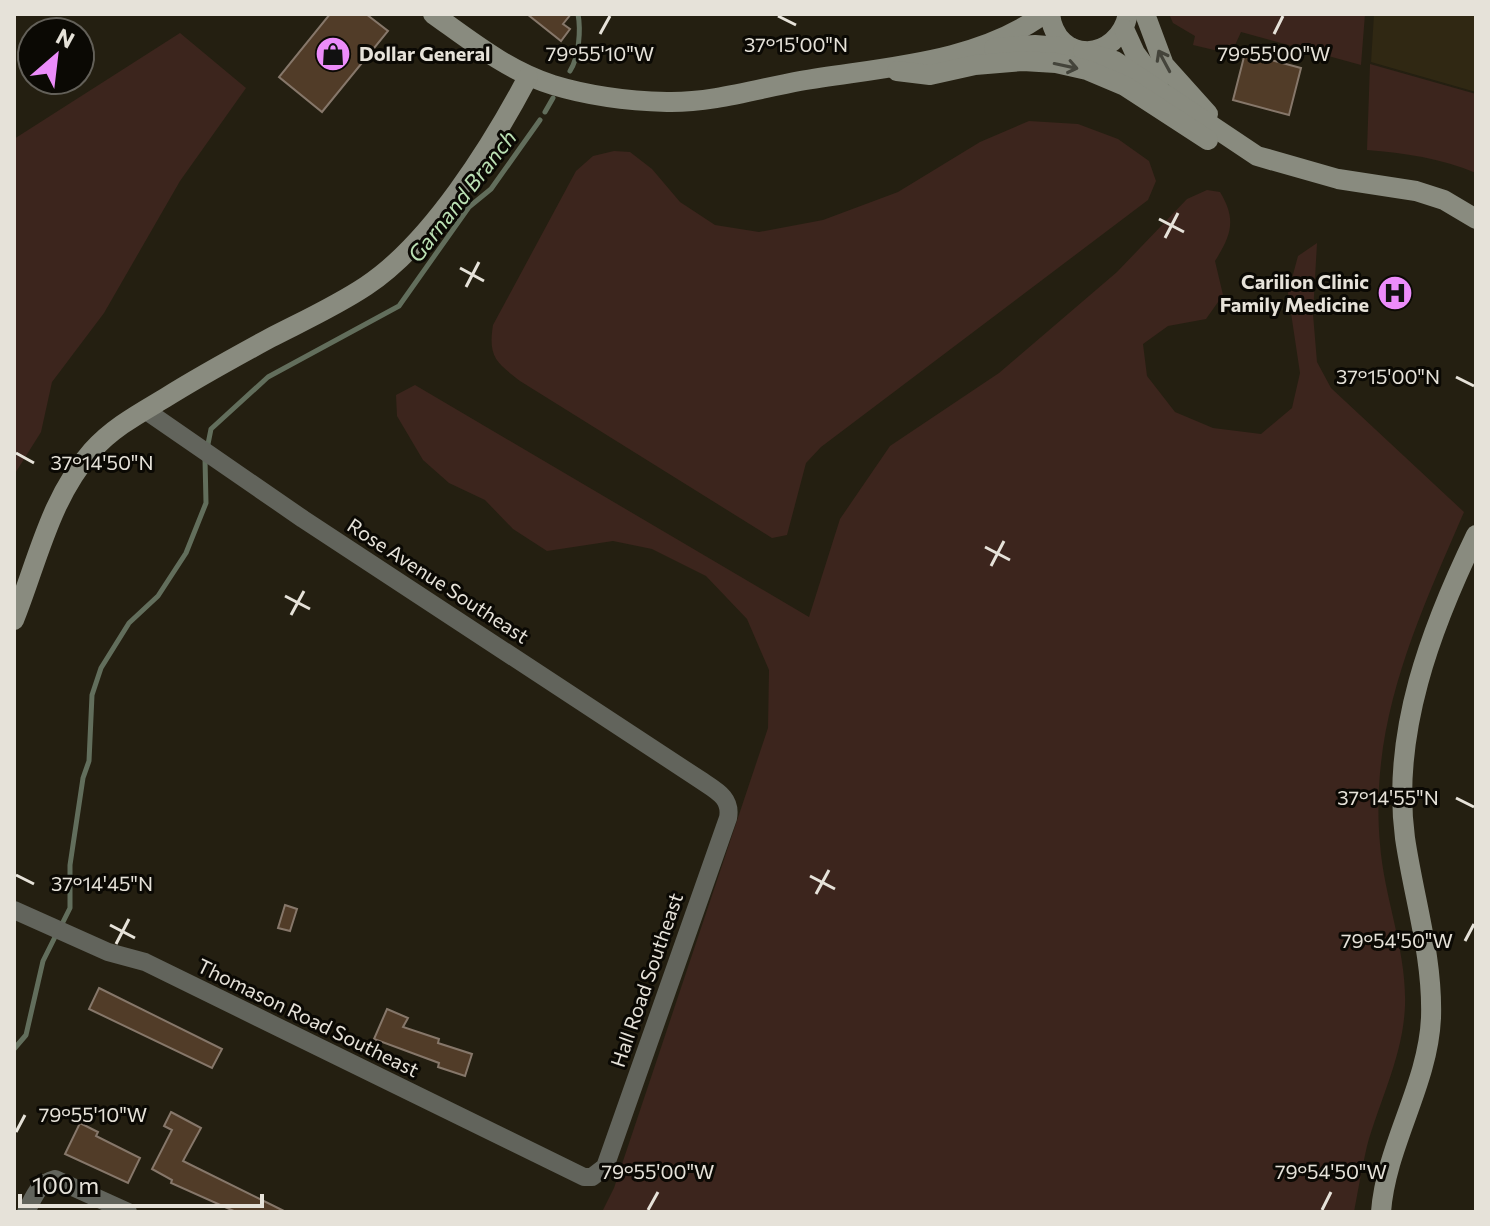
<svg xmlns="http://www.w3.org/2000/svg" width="1490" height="1226" font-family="Commissioner,sans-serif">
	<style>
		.built { fill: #302813 }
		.green { fill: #3c251d }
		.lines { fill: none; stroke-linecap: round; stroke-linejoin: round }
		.stream { stroke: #626e5c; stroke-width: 5 }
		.building { fill: #513c28; stroke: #86776a; stroke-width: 2 }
		.street { stroke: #62645c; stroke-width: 18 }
		.secondary { stroke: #898b7f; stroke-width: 20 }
		.oneway { stroke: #44443b }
		.ticks { fill: none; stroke: #e6e2d9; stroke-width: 3 }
		.labels { text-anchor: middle; stroke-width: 6; stroke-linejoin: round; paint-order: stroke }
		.poi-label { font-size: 20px; font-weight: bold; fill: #e6e2d9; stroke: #0b0904; text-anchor: start }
		.street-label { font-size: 20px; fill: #e6e2d9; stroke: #0b0904 }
		.water-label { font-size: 22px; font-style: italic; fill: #bbe1b4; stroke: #0b0904 }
		.ticks-label { font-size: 20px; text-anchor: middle; fill: #e6e2d9; stroke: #0b0904; stroke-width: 6; stroke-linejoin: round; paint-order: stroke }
	</style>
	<rect width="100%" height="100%" fill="#241f11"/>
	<polygon class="built" points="1374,14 1476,14 1476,92 1371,62"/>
	<g class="green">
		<polygon points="1169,14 1365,14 1361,65 1241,32 1231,54 1193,45 1195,36 1173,23"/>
		<polygon points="180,33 246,88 180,181 104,313 52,382 41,432 14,475 14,139"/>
		<path d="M 1370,64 L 1476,94 L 1476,173 C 1440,158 1405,153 1367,150 Z"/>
		<path d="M 1029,121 L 1078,124 L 1118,139 L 1149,161 L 1156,181 L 1148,200 L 821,447 L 806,463 L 787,535 L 772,538 L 520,381 C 496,362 488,357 493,325 L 576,171 L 593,156 L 614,151 L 630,152 L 652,169 L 680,202 L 715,225 L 759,232 L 823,220 L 898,192 L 980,142 Z"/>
		<path d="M 1207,190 L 1220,192 C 1237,220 1231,235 1215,261 L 1223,295 L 1206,319 L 1168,326 L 1143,344 L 1147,376 L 1175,412 L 1213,428 L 1261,434 L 1292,408 L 1300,373 L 1288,293 L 1298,256 L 1317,243 L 1313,314 L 1317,362 L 1331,388 L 1464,512 C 1417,621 1369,722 1380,844 C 1384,898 1407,951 1405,1006 C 1403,1056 1380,1099 1367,1146 C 1362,1168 1358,1190 1354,1212 L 602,1212 L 614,1188 L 768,728 L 769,670 L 747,619 L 706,576 L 652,549 L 613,541 L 547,551 L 513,529 L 485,500 L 449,483 L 423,460 L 397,416 L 396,395 L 415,385 L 809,617 L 840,519 L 890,446 L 999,373 L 1117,272 L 1187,199 Z"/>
	</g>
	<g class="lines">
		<g class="stream">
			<path d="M 570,71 C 579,57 581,30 578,14"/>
			<polyline points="545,112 553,98"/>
			<polyline points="207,449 211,429 268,377 399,306 469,207 491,189 540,120"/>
			<polyline points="61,926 70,908 70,865 83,778 89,761 92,695 101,668 129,623 158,596 186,553 206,503 205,459"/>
			<polyline points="14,1049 26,1035 43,961 56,935"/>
		</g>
	</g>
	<g class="building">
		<polygon points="330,14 366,14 388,31 322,112 279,77"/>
		<polygon points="527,14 571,14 563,24 570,29 561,41"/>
		<polygon points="1245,53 1301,68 1289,115 1233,100"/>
		<polygon points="285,905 297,909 290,931 278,928"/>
		<polygon points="99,988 222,1049 212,1068 89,1009"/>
		<polygon points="387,1009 408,1018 403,1027 439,1039 438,1043 472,1054 465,1076 438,1067 439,1063 374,1039"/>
		<polygon points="171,1112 201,1128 183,1161 286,1212 236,1212 171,1183 172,1180 152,1169 172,1130 164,1126"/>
		<polygon points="80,1123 98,1132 96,1136 140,1158 128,1183 65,1154"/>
	</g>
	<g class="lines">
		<g class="street">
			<path d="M 14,910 L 108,952 L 145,962 L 584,1177 L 592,1177 L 605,1167 L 728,818 C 732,797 715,790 699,779 L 303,519 L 145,410"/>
			<path d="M 26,1212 C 34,1197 38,1183 55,1179 L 128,1212"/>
		</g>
		<g class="secondary">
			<path d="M 433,14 C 471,41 508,71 553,85 C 589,96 630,101 667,102 C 711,103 757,89 800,81 C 881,67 975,64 1044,14"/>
			<path d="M 1050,14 C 1056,65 1118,62 1128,14"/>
			<polyline points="1145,14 1164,65 1208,114"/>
			<polyline points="1124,29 1135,53 1158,84"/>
			<polyline points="994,48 1035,45 1072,48"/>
			<polyline points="1083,51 1115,61 1257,156 1338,179 1416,191 1444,200 1476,219"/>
			<polyline points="897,71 930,75 975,65 1023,61 1056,63 1087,70 1125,86 1208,140"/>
			<path d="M 14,620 C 37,563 50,498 92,451 C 112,428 140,413 165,398 C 200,376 235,357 270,338 C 303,321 336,306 366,286 C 431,243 492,145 528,77"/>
			<path d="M 1381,1212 C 1386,1145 1428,1085 1431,1018 C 1433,957 1414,899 1405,838 C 1391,733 1431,628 1476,535"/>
		</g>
	</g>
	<defs><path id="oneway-shaft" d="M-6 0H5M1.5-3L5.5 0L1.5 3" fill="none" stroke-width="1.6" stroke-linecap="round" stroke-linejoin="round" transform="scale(2)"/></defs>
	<g class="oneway">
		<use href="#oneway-shaft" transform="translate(1164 61) rotate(-118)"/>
		<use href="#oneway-shaft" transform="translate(1066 66) rotate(12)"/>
	</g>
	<path class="ticks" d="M 778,16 L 796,25M 600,34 L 610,16M 1274,34 L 1283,16M 1159,219 L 1184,232M 1165,238 L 1178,213M 460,268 L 484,281M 466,287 L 479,262M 1456,377 L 1474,386M 16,453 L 34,463M 985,547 L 1010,560M 991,566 L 1004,541M 285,596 L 310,609M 291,615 L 304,591M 1456,798 L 1474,807M 16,875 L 34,884M 810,876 L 835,889M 816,894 L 829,870M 110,925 L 135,938M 1465,941 L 1474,924M 116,944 L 129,919M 16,1132 L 25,1115M 648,1210 L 658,1192M 1322,1210 L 1331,1192"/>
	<defs>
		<symbol id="shop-disc" viewBox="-11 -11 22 22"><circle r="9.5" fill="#ec8cfa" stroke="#0b0904"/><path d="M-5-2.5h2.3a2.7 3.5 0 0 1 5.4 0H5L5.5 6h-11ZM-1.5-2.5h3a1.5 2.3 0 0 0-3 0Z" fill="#111"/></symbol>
		<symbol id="hospital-disc" viewBox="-11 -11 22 22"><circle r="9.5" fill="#ec8cfa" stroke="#0b0904"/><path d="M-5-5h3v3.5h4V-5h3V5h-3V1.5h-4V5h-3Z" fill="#111"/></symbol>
	</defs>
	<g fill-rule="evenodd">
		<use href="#shop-disc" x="313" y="34" width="40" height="40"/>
		<use href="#hospital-disc" x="1375" y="273" width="40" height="40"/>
	</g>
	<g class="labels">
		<g class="poi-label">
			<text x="359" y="61">Dollar General</text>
			<text x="1369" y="289" text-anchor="end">Carilion Clinic<tspan x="1369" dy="23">Family Medicine</tspan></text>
		</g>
		<g class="street-label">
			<text transform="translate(438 581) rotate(33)" y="7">Rose Avenue Southeast</text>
			<text transform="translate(647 980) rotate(-71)" y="7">Hall Road Southeast</text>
			<text transform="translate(308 1018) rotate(26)" y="7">Thomason Road Southeast</text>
		</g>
		<g class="water-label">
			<text transform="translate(462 196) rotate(-52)" y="8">Garnand Branch</text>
		</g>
	</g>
	<g class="ticks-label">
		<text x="796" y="52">37°15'00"N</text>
		<text x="600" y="61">79°55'10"W</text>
		<text x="1274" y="61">79°55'00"W</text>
		<text x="1388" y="384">37°15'00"N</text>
		<text x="102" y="470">37°14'50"N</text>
		<text x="1388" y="805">37°14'55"N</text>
		<text x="102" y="891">37°14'45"N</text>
		<text x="1397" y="948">79°54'50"W</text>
		<text x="93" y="1122">79°55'10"W</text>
		<text x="658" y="1179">79°55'00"W</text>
		<text x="1331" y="1179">79°54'50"W</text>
	</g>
	<rect width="1490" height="1226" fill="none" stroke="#e6e2d9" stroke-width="32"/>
	<g transform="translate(56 56) rotate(28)"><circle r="38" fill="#0b0904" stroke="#636059" stroke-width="2"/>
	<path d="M0-6L14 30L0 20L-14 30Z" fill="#ec8cfa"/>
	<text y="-12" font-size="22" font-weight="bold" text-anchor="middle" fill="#e6e2d9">N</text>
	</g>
	<path d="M20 1194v12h242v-12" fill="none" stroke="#e6e2d9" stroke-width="4"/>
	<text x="32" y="1194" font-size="24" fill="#e6e2d9" stroke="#0b0904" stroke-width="6" paint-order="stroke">100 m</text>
</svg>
